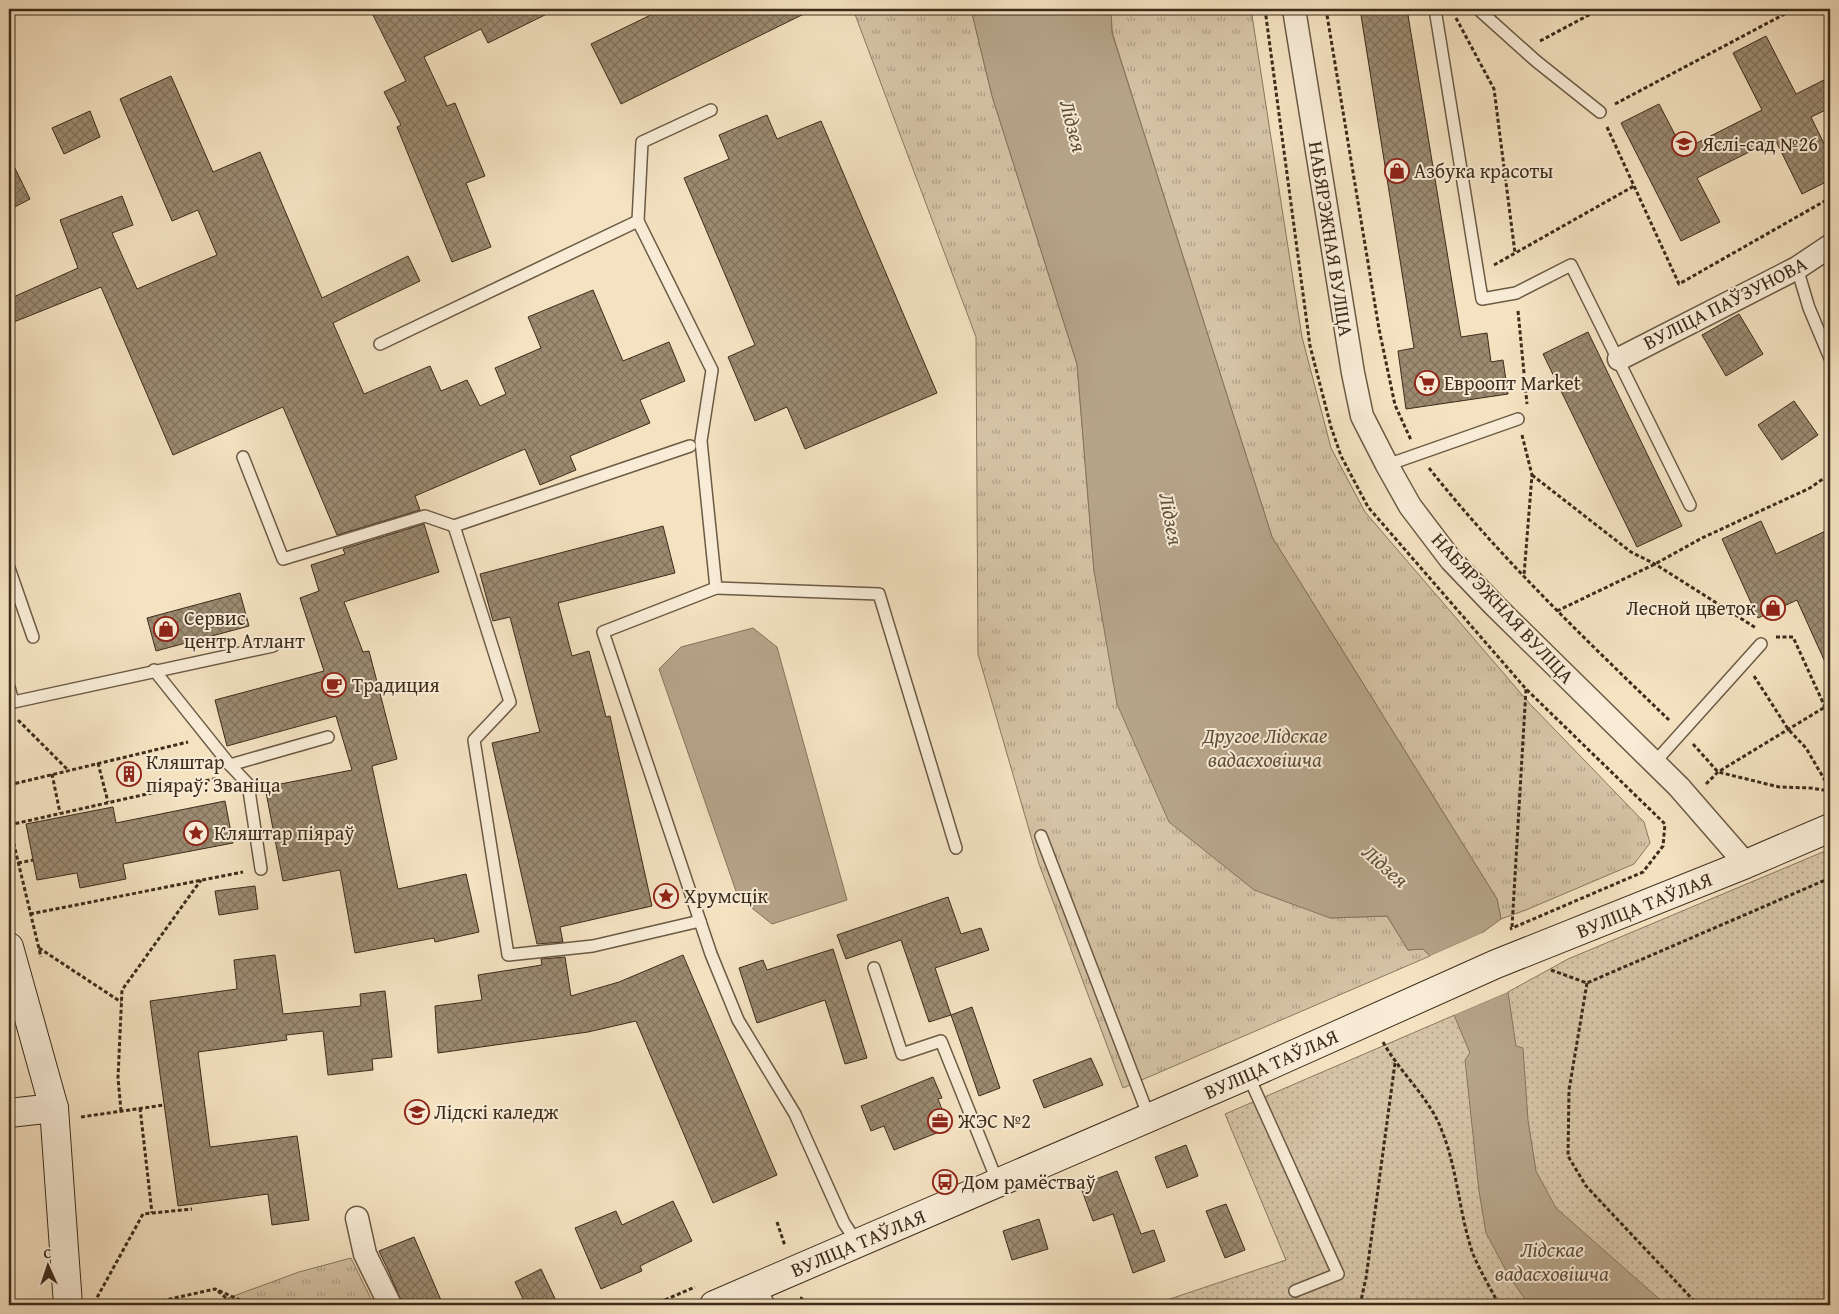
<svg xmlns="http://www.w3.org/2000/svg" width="1839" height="1314" font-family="'Gentium Book Plus',serif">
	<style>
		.grass { fill: url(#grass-tufts); stroke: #897860 }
		.park { fill: url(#park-dots); stroke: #897860 }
		.water { fill: #b6a489; stroke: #86745d }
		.pier { fill: #f4e2c1 }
		.building { fill: url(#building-cross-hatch); stroke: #3d2c1b }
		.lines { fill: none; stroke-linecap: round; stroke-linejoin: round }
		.service-casing { stroke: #6b5a44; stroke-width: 14 }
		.minor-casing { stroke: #6b5a44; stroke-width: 25 }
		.secondary-casing { stroke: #3d2c1b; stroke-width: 30 }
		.path { stroke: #3d2c1b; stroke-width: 3; stroke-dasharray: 4 2.5; stroke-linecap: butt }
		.service { stroke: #f8ecd7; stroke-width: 11 }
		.minor { stroke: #f8ecd7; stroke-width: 22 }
		.secondary { stroke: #f8ecd7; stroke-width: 28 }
		.labels { text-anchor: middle; stroke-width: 4; stroke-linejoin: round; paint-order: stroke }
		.poi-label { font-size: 20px; fill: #3d2c1b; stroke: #f8ecd7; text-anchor: start }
		.street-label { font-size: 20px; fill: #3d2c1b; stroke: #f8ecd7 }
		.water-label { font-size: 21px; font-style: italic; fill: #61503c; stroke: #f8ecd7 }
	</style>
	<defs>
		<pattern id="grass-tufts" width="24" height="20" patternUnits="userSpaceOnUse" patternTransform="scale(1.25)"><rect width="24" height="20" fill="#d5c3a5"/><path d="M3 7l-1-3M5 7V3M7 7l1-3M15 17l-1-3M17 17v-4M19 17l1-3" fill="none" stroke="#ae9f86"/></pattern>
		<pattern id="park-dots" width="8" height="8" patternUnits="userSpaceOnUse" patternTransform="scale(1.25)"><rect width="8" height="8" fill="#d5c3a5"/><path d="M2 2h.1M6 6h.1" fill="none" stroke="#ae9f86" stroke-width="1.8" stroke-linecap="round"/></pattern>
		<pattern id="building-cross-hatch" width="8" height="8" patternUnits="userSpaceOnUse" patternTransform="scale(1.25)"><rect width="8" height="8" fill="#9c8b71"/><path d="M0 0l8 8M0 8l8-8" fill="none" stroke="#80725c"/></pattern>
	</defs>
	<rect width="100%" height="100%" fill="#f4e2c1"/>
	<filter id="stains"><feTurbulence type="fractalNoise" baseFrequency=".004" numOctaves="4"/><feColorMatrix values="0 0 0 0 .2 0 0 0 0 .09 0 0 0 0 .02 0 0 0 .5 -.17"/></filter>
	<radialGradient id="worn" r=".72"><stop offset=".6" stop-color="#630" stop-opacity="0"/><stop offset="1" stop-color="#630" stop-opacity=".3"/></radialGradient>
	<g class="grass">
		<polygon points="853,9 971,9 992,96 1077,364 1094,571 1330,918 1387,916 1408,950 1423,949 1430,956 1123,1088 1039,864 978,654 976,337"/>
		<polygon points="1111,9 1251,9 1302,337 1331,448 1365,512 1530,704 1644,822 1650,843 1634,864 1526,910 1501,919 1497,899 1272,537 1112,32"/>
		<polygon points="351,1258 374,1305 209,1305 299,1272"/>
	</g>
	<polygon class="park" points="1830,849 1830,1305 1152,1305 1286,1260 1225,1114 1508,992 1568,959"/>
	<g class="water">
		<polygon points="971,9 1111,9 1112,33 1272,537 1497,899 1501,919 1482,933 1430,956 1423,949 1408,950 1387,916 1330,918 1254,890 1169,822 1117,704 1094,571 1077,364 992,96"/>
		<polygon points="753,628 777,647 847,900 772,924 738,897 659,669 681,647"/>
		<polygon points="1508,992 1516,1046 1523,1048 1528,1120 1536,1171 1556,1208 1666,1305 1529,1305 1509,1276 1486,1233 1479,1191 1465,1060 1470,1053 1454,1015"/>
	</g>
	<g class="pier">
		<polygon points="1482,933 1483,935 1431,959 1430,956"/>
		<polygon points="1507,990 1508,992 1454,1015 1454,1013"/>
	</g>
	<g class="building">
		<polygon points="370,9 557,9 488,43 481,29 424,57 447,106 455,103 485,176 466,183 491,247 452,262 397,127 401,125 384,92 406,81"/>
		<polygon points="663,9 814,9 621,104 591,44"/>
		<polygon points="1360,9 1407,9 1461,337 1487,333 1491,362 1503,360 1508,394 1406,409 1398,351 1414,348"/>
		<polygon points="1766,36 1796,94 1830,77 1830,108 1811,117 1830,156 1830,180 1802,194 1775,139 1697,178 1720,222 1681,241 1621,123 1659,104 1683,150 1762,110 1733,53"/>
		<polygon points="171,76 213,172 260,152 322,298 408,256 420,281 333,323 364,394 430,366 441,391 467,380 480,406 506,394 495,368 541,348 528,317 593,290 623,361 669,342 685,381 640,400 650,423 570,456 576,470 540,485 525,449 415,496 420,510 337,535 283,407 173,455 101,287 9,324 9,299 78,268 60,220 122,196 133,225 112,233 137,289 217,255 198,210 172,221 120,99"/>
		<polygon points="90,111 100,137 64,154 52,128"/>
		<polygon points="767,115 777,139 821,121 937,393 805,449 787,407 755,421 728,357 755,345 684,178 729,159 719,135"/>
		<polygon points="9,156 30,199 9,210"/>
		<polygon points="1739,314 1763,354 1726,376 1702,335"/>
		<polygon points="1588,332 1682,526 1637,547 1543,354"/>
		<polygon points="1794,401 1818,435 1782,460 1758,425"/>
		<polygon points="1761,521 1776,554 1830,529 1830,673 1797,600 1758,618 1722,539"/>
		<polygon points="424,524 439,572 344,602 363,652 369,651 397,759 372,766 398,889 466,874 479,932 435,942 434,938 355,953 340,870 283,881 265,787 352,770 336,716 227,746 215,700 324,671 300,598 319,591 311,565 345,554 343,549"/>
		<polygon points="663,526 675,573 558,603 572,656 589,651 606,717 610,716 652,906 560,927 563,942 537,944 492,743 540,732 510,617 493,621 480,574"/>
		<polygon points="240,593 249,626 156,651 147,618"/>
		<polygon points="225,801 233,843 123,864 126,879 80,888 77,873 37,880 26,824 113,807 116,823"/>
		<polygon points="255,886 258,909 219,915 215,891"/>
		<polygon points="948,897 961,934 981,928 989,950 935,968 951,1015 929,1022 901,940 846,959 837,935"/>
		<polygon points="833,949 867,1058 845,1064 825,1000 757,1023 739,968 763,960 767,970"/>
		<polygon points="275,955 283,1014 361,1006 360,994 385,991 392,1057 372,1059 373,1070 328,1075 323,1031 286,1035 287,1040 198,1052 210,1147 297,1136 309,1220 272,1225 268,1194 178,1206 150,1001 237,989 234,960"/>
		<polygon points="683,955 777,1175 713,1203 636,1021 588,1032 438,1053 435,1006 482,1000 478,975 542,965 541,959 565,957 571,996 619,982"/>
		<polygon points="972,1007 1000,1088 979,1096 951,1015"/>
		<polygon points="1091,1058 1103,1085 1044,1108 1033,1080"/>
		<polygon points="933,1077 942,1098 938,1099 949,1128 894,1150 884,1126 871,1131 861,1106"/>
		<polygon points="1186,1145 1198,1176 1167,1188 1155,1157"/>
		<polygon points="1117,1171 1141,1234 1154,1230 1165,1261 1133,1273 1113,1214 1093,1221 1080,1185"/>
		<polygon points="673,1201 692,1241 640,1266 642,1271 601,1289 575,1228 616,1211 622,1225"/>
		<polygon points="1226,1204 1245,1250 1225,1258 1206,1211"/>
		<polygon points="1039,1219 1048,1249 1012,1260 1003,1231"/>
		<polygon points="414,1237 443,1305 403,1305 388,1270 379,1251"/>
		<polygon points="541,1269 558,1305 526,1305 515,1282"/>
	</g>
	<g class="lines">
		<defs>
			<g id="service">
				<polyline points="1435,9 1482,299 1516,293 1571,265 1690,505"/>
				<polyline points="1478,9 1536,61 1600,112"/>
				<polyline points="638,221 642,142 711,110"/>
				<polyline points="1797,268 1809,308 1830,358"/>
				<polyline points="380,344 638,221 712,370 701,441 716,588 879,594 956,848"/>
				<polyline points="243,457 283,559 425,516 454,526 690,446"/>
				<polyline points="1387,465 1518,419"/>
				<polyline points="454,526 510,702 474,740 508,955 593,946 700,921"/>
				<polyline points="9,568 33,637"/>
				<polyline points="716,588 603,632 711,954 738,1020 795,1114 844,1223 858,1244"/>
				<polyline points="154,670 230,765 248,784 261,869"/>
				<polyline points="9,687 13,702"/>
				<polyline points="9,703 273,646"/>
				<polyline points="1655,762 1761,644"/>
				<polyline points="230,765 328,737"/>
				<polyline points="1041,836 1149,1117"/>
				<polyline points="874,968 902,1054 941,1041 998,1183"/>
				<polyline points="1248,1075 1338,1274 1295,1291"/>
			</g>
			<g id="minor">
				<polyline points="1294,9 1353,373 1362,416 1387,465 1410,506 1451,560 1493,604 1679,787 1746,864"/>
				<polyline points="1619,359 1797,268 1830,246"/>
				<polyline points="357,1218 365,1254 390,1305"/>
				<polyline points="755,1288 763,1305"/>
			</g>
			<g id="secondary">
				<polyline points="9,947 54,1108 68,1305"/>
				<polyline points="9,1113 54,1108"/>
				<polyline points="714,1305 1248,1075 1496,964 1746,864 1830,828"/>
			</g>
		</defs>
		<use href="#service" class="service-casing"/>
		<use href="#minor" class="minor-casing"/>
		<use href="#secondary" class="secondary-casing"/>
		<g class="path">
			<polyline points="1265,9 1310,346 1331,427 1341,456 1368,507 1526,689 1665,824 1663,846 1643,872 1510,929"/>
			<polyline points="1326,9 1379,329 1395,405 1411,440"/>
			<polyline points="1456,18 1494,89 1515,253"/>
			<polyline points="1540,41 1600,9"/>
			<polyline points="1615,104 1794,9"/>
			<polyline points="1607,127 1679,284 1830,198"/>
			<polyline points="1494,265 1634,186"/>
			<polyline points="1518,311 1527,404"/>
			<polyline points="1522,435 1532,475 1524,575"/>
			<path d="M 1429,468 C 1501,559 1586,640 1669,720"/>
			<polyline points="1532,475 1631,552 1655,564 1756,628"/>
			<polyline points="1557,611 1655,564 1702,538 1810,488 1830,474"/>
			<polyline points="1776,637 1793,637 1830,718"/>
			<polyline points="1754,676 1788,729 1806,748 1830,789"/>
			<polyline points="18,720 68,770"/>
			<polyline points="1693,744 1718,772 1779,787 1811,788 1830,791"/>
			<polyline points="98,763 108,802"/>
			<polyline points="52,774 60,813"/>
			<polyline points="1706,784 1718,772 1830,704"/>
			<polyline points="9,785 188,742"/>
			<polyline points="9,824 41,957"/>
			<polyline points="9,825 218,778"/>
			<polyline points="18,863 33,860"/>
			<polyline points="30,914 243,872"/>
			<polyline points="1512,927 1526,689"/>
			<polyline points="39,948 121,1002"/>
			<polyline points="1551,970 1587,983 1830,878"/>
			<polyline points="1587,983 1569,1090 1568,1156 1586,1186 1698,1305"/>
			<path d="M 1383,1042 C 1400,1073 1430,1098 1442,1131 C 1458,1171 1459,1214 1473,1254 C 1480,1271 1491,1289 1499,1305"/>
			<polyline points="140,1108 152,1213"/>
			<polyline points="121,1111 118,1078 122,990 201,880"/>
			<polyline points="81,1117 164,1105"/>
			<polyline points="9,1180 12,1200 13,1305"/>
			<polyline points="777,1222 785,1246"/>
			<polyline points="218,1291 234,1305"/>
			<polyline points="94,1303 143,1214 192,1209"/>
			<polyline points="143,1305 215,1289 251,1305"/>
			<polyline points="653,1305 695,1287"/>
			<polyline points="798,1305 802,1297"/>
			<polyline points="1360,1305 1366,1278 1395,1063"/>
		</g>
		<use href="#service" class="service"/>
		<use href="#minor" class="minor"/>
		<use href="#secondary" class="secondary"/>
	</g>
	<defs>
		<symbol id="school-ring" viewBox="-11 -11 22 22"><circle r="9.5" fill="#f8ecd7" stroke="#8f2418" stroke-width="1.5"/><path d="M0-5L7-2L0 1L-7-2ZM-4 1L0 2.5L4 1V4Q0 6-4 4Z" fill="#8f2418"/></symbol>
		<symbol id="shop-ring" viewBox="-11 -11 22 22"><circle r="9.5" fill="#f8ecd7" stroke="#8f2418" stroke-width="1.5"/><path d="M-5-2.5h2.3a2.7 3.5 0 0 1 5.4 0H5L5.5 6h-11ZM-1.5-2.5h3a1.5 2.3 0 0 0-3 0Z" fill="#8f2418"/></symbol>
		<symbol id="supermarket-ring" viewBox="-11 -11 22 22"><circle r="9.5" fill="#f8ecd7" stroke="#8f2418" stroke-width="1.5"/><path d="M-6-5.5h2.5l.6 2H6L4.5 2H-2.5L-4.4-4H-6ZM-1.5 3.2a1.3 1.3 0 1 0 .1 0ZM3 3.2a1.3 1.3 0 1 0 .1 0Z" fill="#8f2418"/></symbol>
		<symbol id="cafe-ring" viewBox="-11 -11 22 22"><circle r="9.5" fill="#f8ecd7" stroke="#8f2418" stroke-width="1.5"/><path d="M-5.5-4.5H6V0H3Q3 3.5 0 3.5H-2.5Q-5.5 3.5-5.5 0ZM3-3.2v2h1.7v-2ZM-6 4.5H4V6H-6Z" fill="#8f2418"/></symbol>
		<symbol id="building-ring" viewBox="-11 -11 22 22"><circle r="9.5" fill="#f8ecd7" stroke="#8f2418" stroke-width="1.5"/><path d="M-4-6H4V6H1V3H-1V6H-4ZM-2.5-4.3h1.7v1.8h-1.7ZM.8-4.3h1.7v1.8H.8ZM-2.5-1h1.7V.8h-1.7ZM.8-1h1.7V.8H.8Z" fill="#8f2418"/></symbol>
		<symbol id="sight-ring" viewBox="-11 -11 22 22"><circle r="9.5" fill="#f8ecd7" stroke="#8f2418" stroke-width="1.5"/><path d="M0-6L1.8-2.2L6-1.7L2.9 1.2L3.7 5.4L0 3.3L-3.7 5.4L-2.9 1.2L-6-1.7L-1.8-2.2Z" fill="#8f2418"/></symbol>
		<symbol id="university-ring" viewBox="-11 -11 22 22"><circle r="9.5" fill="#f8ecd7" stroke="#8f2418" stroke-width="1.5"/><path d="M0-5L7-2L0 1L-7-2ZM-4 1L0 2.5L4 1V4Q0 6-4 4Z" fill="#8f2418"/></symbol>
		<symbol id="office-ring" viewBox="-11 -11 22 22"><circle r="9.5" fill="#f8ecd7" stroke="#8f2418" stroke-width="1.5"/><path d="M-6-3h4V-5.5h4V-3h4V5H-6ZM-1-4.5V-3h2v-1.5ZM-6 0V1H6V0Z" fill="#8f2418"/></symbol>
		<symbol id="bus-ring" viewBox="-11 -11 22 22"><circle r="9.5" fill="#f8ecd7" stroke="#8f2418" stroke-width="1.5"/><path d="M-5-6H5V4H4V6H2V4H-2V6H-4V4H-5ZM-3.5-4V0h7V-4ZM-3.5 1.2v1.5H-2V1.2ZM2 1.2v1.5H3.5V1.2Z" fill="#8f2418"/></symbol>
	</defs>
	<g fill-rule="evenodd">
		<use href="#school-ring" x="1670" y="130" width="28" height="28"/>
		<use href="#shop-ring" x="1383" y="157" width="28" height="28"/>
		<use href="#supermarket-ring" x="1413" y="369" width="28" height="28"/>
		<use href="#shop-ring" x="1759" y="594" width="28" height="28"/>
		<use href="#shop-ring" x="152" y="615" width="28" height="28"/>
		<use href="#cafe-ring" x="320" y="671" width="28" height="28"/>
		<use href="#building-ring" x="115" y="760" width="28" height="28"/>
		<use href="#sight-ring" x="182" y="819" width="28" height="28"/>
		<use href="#sight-ring" x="652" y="882" width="28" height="28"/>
		<use href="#university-ring" x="403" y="1098" width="28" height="28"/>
		<use href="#office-ring" x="926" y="1107" width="28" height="28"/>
		<use href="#bus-ring" x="931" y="1168" width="28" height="28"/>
	</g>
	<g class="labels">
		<g class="poi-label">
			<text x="1702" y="151">Яслі-сад №26</text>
			<text x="1414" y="178">Азбука красоты</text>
			<text x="1444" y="390">Евроопт Market</text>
			<text x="1756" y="615" text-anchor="end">Лесной цветок</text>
			<text x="184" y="625">Сервис<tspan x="184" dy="23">центр Атлант</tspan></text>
			<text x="352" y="692">Традиция</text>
			<text x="146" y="769">Кляштар<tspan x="146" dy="23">піяраў: Званіца</tspan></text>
			<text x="214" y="840">Кляштар піяраў</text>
			<text x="684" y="903">Хрумсцік</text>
			<text x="434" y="1119">Лідскі каледж</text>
			<text x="958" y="1128">ЖЭС №2</text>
			<text x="962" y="1189">Дом рамёстваў</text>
		</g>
		<g class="street-label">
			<text transform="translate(1331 239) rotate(81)" y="7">НАБЯРЭЖНАЯ ВУЛІЦА</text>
			<text transform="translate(1725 303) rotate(-27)" y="7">ВУЛІЦА ПАЎЗУНОВА</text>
			<text transform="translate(1503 608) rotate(47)" y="7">НАБЯРЭЖНАЯ ВУЛІЦА</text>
			<text transform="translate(1644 905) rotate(-22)" y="7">ВУЛІЦА ТАЎЛАЯ</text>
			<text transform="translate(1271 1064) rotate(-24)" y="7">ВУЛІЦА ТАЎЛАЯ</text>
			<text transform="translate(858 1243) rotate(-23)" y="7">ВУЛІЦА ТАЎЛАЯ</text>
		</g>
		<g class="water-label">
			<text transform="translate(1073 126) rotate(75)" y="7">Лідзея</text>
			<text transform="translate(1171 519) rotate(79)" y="7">Лідзея</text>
			<text x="1265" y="743">Другое Лідскае<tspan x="1265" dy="24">вадасховішча</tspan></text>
			<text transform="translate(1385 866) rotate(41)" y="7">Лідзея</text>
			<text x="1552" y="1257">Лідскае<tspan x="1552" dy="24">вадасховішча</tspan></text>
		</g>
	</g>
	<rect width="1839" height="1314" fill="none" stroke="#f4e2c1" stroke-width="30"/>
	<rect x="10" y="10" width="1819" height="1294" fill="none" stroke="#3d2c1b" stroke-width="2.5"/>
	<rect x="15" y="15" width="1809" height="1284" fill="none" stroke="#3d2c1b"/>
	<g transform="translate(48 1266) rotate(357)" stroke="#f8ecd7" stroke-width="4" paint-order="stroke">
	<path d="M0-4L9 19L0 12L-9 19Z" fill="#3d2c1b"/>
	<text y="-8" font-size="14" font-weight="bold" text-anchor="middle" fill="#3d2c1b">С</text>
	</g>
	<rect width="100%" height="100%" filter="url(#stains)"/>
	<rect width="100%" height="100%" fill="url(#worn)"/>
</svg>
